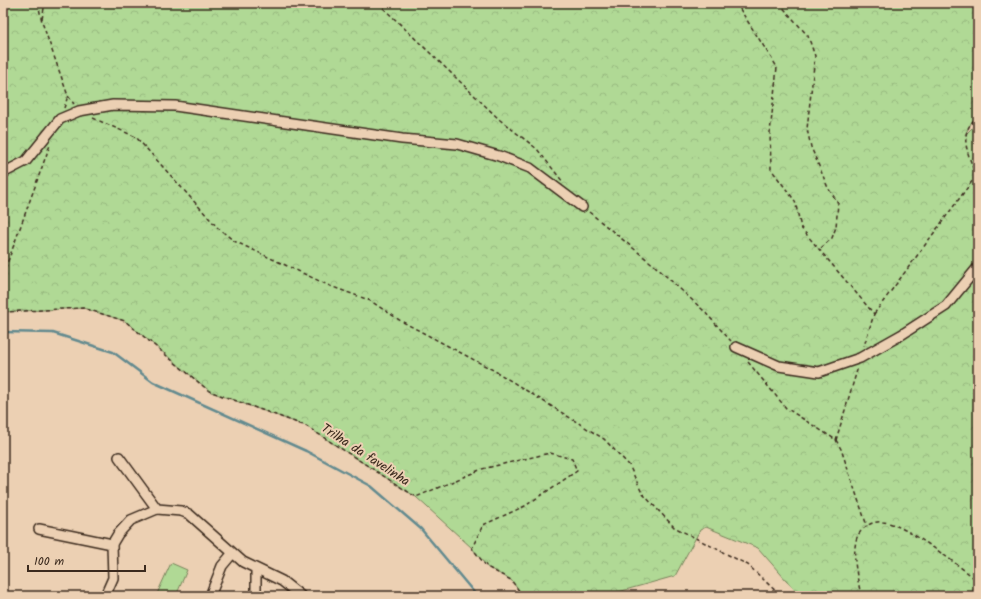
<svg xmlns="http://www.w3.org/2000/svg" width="981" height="599" font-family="Kalam,sans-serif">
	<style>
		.green { fill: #b0d995; stroke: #76825a }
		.forest { fill: url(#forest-crowns); stroke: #76825a }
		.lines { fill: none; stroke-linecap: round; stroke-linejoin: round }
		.stream { stroke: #628a8f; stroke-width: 2.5 }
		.minor-casing { stroke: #3b2a1e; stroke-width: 12 }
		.path { stroke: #3b2a1e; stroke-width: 1.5; stroke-dasharray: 4 3; stroke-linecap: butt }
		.minor { stroke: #ecd0b3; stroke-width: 9 }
		.labels { text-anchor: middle; stroke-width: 4; stroke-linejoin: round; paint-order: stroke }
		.street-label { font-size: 13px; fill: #3b2a1e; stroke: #ecd0b3 }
	</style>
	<defs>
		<pattern id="forest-crowns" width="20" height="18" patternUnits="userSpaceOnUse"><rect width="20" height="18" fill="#b0d995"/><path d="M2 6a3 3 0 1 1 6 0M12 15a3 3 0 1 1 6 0" fill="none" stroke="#98ba80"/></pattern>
	</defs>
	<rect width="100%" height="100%" fill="#ecd0b3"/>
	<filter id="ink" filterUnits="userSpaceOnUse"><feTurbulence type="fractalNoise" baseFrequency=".025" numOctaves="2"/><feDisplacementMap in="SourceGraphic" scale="8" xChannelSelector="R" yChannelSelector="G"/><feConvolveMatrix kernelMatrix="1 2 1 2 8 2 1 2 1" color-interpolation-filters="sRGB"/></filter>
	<g filter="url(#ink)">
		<polygon class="green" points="171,563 187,570 176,596 156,596"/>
		<polygon class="forest" points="3,3 978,3 978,117 972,121 965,135 978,122 978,596 800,596 758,548 706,527 700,530 675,576 604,596 523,596 511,580 487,567 472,548 416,497 306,426 211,392 125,321 83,308 3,312"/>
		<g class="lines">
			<polyline class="stream" points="3,332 53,333 113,352 153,382 306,451 371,486 421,529 477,596"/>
			<defs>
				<g id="minor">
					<polyline points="3,173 26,161 60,119 79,111 113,105 175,106 402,139 457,144 499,156 530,168 582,207"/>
					<polyline points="736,347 779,366 819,372 860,358 901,335 946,306 978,267"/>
					<polyline points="119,457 157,509 181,511 189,514 243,562 282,581 301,596"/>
					<polyline points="39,529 112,544"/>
					<polyline points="105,596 113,578 112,544 118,534 131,520 157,509"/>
					<polyline points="210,596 222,566 232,554"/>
					<polyline points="256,596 256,570"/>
				</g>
			</defs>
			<use href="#minor" class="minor-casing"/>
			<g class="path">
				<polyline points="38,3 42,22 68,96 74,104"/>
				<polyline points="378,3 500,120 537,149 563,182"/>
				<polyline points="736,3 777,67 770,133 771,169 795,201 801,228 874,314 864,346"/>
				<polyline points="779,3 808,36 815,56 807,129 811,147 828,188 838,203 836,227 832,238 820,249"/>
				<polyline points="969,3 978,13"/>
				<polyline points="42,19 45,3"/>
				<polyline points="64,108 68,96"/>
				<polyline points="93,118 136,137 218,228 234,241 330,286 369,300 401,321 495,371 604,439 629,465 642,493 674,527 748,565 781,596"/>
				<path d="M 976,176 C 969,155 956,133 978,117"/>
				<polyline points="589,212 655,266 703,310 731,341"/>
				<polyline points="3,275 50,145"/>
				<polyline points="3,312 83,308 125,321 209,391 306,426 416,497 482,469 550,453 572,459 577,471 525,506 483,525 472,548 487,567 511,580 523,596"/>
				<polyline points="874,314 976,176 978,177"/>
				<polyline points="748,362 786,408 836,440 841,449 867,526"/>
				<polyline points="836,440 858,367"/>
				<polyline points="703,596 711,593 715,596"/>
				<path d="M 861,596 C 858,579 852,559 856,541 C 858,530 871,520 883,522 C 906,524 959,566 978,581"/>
			</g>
			<use href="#minor" class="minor"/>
		</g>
	</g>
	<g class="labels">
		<g class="street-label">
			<text transform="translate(366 454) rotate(33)" y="5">Trilha da favelinha</text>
		</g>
	</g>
	<rect width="981" height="599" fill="none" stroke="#ecd0b3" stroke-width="16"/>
	<rect x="8" y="8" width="965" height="583" fill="none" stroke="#3b2a1e" stroke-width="1.5" filter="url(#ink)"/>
	<path d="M28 565v6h117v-6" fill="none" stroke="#3b2a1e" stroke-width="2"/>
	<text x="34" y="565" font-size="12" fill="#3b2a1e" stroke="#ecd0b3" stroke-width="3" paint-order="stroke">100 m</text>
</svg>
